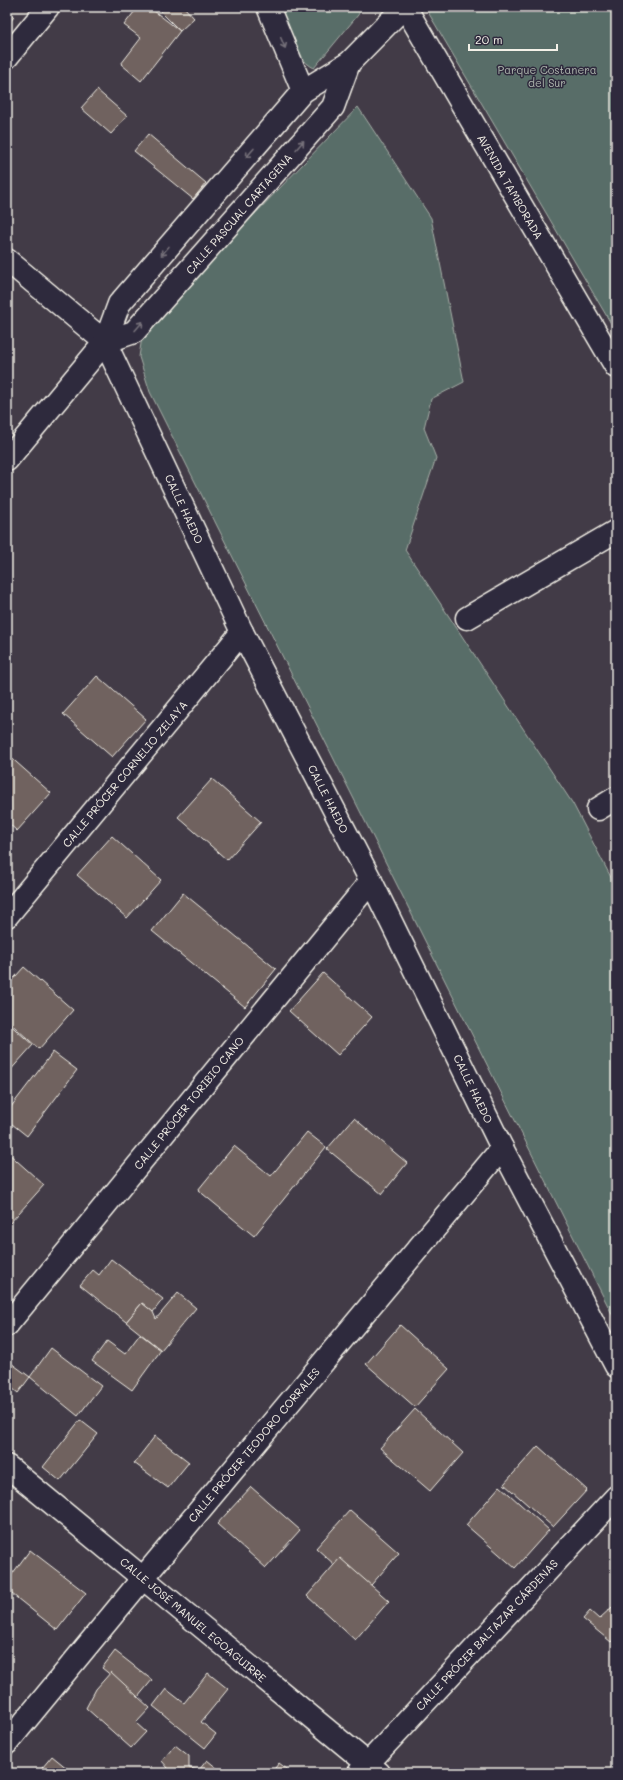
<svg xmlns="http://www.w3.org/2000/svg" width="623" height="1780" font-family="Mali,sans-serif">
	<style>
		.green { fill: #596d67; stroke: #a6afa8 }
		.building { fill: #70625e; stroke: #f4f1e8 }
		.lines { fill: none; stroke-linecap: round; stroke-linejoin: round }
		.street-casing { stroke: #f4f1e8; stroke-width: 25 }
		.secondary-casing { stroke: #f4f1e8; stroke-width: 25 }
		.street { stroke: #2f2a3d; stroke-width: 22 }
		.secondary { stroke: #2f2a3d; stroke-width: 22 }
		.oneway { stroke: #747079 }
		.labels { text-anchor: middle; stroke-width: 3; stroke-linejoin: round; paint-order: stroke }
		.park-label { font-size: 11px; fill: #aeb6ae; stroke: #2f2a3d }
		.street-label { font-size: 11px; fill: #f4f1e8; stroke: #2f2a3d }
	</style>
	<rect width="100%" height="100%" fill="#423b47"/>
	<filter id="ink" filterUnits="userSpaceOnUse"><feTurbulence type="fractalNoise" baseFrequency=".025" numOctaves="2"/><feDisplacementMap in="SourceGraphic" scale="8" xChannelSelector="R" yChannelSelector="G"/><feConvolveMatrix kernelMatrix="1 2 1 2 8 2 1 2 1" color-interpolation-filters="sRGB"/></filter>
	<g filter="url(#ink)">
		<g class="green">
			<path d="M 279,7 L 362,7 L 358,15 L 314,68 C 293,57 287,28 279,7 Z"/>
			<polygon points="425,7 611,7 616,16 616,332"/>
			<polygon points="358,107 431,218 464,382 431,399 424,428 436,458 405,550 573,804 616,887 616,1322 150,392 139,357 143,330"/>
		</g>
		<g class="building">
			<polygon points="138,7 149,7 180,31 141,81 121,64 141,38 124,25"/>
			<polygon points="166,7 184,7 194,18 180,31 161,12"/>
			<polygon points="7,11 14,17 7,25"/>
			<polygon points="97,90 127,116 111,134 81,108"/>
			<polygon points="148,134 206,183 193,199 134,151"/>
			<polygon points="97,676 146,719 112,757 63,714"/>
			<polygon points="7,754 51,793 17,831 7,822"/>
			<polygon points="212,779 261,822 227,860 178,817"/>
			<polygon points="112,836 161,880 127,918 77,875"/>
			<polygon points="183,893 276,969 245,1007 152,931"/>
			<polygon points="24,967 73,1010 39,1049 7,1020 7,986"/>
			<polygon points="323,973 372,1017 338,1055 289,1011"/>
			<polygon points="7,1022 33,1045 7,1074"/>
			<polygon points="53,1052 77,1070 27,1136 7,1120 7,1112"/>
			<polygon points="354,1118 407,1163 382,1194 327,1149"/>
			<polygon points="307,1132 326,1147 254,1236 198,1190 234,1146 271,1176"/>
			<polygon points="7,1152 44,1185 10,1223 7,1220"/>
			<polygon points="111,1259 163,1299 153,1312 142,1303 126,1322 80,1285 93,1270 99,1275"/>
			<polygon points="178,1293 196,1308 161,1350 126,1322 142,1303 153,1312 156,1319"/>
			<polygon points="400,1325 449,1369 415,1407 366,1364"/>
			<polygon points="140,1334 161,1350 132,1390 92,1361 107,1341 125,1354"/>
			<polygon points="51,1348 101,1386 78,1416 30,1377"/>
			<polygon points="11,1363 30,1377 18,1393 7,1384 7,1368"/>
			<polygon points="415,1409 463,1453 430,1491 380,1448"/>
			<polygon points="80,1420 98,1434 60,1481 43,1467"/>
			<polygon points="155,1436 189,1462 168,1488 134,1463"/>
			<polygon points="538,1446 587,1490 553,1527 504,1484"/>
			<polygon points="500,1486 549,1530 515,1568 466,1525"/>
			<polygon points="251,1487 300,1530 266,1568 217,1524"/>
			<polygon points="350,1510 399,1553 365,1592 316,1548"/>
			<polygon points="30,1550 86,1593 57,1630 7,1590 7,1581"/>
			<polygon points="340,1558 389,1601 355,1640 307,1596"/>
			<polygon points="612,1607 616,1611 616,1637 611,1642 583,1619 590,1611 599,1619"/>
			<polygon points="115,1651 152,1680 138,1697 102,1668"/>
			<polygon points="111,1672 150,1708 136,1723 146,1732 131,1748 86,1708 96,1689"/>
			<polygon points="208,1673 228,1689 201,1722 216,1734 205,1748 153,1706 166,1689 184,1703"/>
			<polygon points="175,1745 189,1756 189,1768 199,1770 207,1760 218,1769 215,1773 164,1773 168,1768 162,1761"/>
			<polygon points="52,1756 73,1773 38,1773"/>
			<polygon points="279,1763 292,1773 271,1773"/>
		</g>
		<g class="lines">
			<defs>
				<g id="street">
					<polyline points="268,7 303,91"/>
					<polyline points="7,57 48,7"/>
					<polyline points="7,260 105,342 242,632 371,881 502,1148 616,1366"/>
					<polyline points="467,618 616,531"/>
					<polyline points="598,809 616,798"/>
					<polyline points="7,916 242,632"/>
					<polyline points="7,1325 371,881"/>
					<polyline points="7,1466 379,1773"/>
					<polyline points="7,1743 143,1578 502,1148"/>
					<polyline points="359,1773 616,1497"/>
				</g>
				<g id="secondary">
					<polyline points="405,7 616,367"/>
					<polyline points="105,342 134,332 333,107 349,63"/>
					<polyline points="7,460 105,342 119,304 303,91 349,63 404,7"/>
				</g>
			</defs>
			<use href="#street" class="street-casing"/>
			<use href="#secondary" class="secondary-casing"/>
			<use href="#street" class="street"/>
			<use href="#secondary" class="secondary"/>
		</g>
		<defs><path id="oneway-shaft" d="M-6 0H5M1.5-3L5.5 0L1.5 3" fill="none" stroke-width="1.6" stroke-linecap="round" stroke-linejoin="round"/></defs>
		<g class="oneway">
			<use href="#oneway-shaft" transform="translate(283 43) rotate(67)"/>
			<use href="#oneway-shaft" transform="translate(300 145) rotate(-49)"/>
			<use href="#oneway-shaft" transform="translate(250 153) rotate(131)"/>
			<use href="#oneway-shaft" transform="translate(165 251) rotate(131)"/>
			<use href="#oneway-shaft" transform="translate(139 326) rotate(-49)"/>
		</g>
	</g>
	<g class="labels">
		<g class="park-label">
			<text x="547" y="74">Parque Costanera<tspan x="547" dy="13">del Sur</tspan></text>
		</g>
		<g class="street-label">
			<text transform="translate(510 187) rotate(60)" y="4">AVENIDA TAMBORADA</text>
			<text transform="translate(239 214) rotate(-49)" y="4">CALLE PASCUAL CARTAGENA</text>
			<text transform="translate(184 509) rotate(65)" y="4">CALLE HAEDO</text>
			<text transform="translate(125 774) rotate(-50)" y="4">CALLE PRÓCER CORNELIO ZELAYA</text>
			<text transform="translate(328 799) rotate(63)" y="4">CALLE HAEDO</text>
			<text transform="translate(473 1089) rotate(64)" y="4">CALLE HAEDO</text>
			<text transform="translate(189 1103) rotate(-51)" y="4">CALLE PRÓCER TORIBIO CANO</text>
			<text transform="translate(254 1445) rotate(-50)" y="4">CALLE PRÓCER TEODORO CORRALES</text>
			<text transform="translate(193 1620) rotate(40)" y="4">CALLE JOSÉ MANUEL EGOAGUIRRE</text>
			<text transform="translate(487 1635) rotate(-47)" y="4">CALLE PRÓCER BALTAZAR CÁRDENAS</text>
		</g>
	</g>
	<rect width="623" height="1780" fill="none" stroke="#2f2a3d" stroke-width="24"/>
	<rect x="12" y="12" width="599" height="1756" fill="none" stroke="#f4f1e8" stroke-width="1.5" filter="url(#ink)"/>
	<path d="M469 44v6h88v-6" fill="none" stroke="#f4f1e8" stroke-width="2"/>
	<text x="475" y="44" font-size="12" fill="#f4f1e8" stroke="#2f2a3d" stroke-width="3" paint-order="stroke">20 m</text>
</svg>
